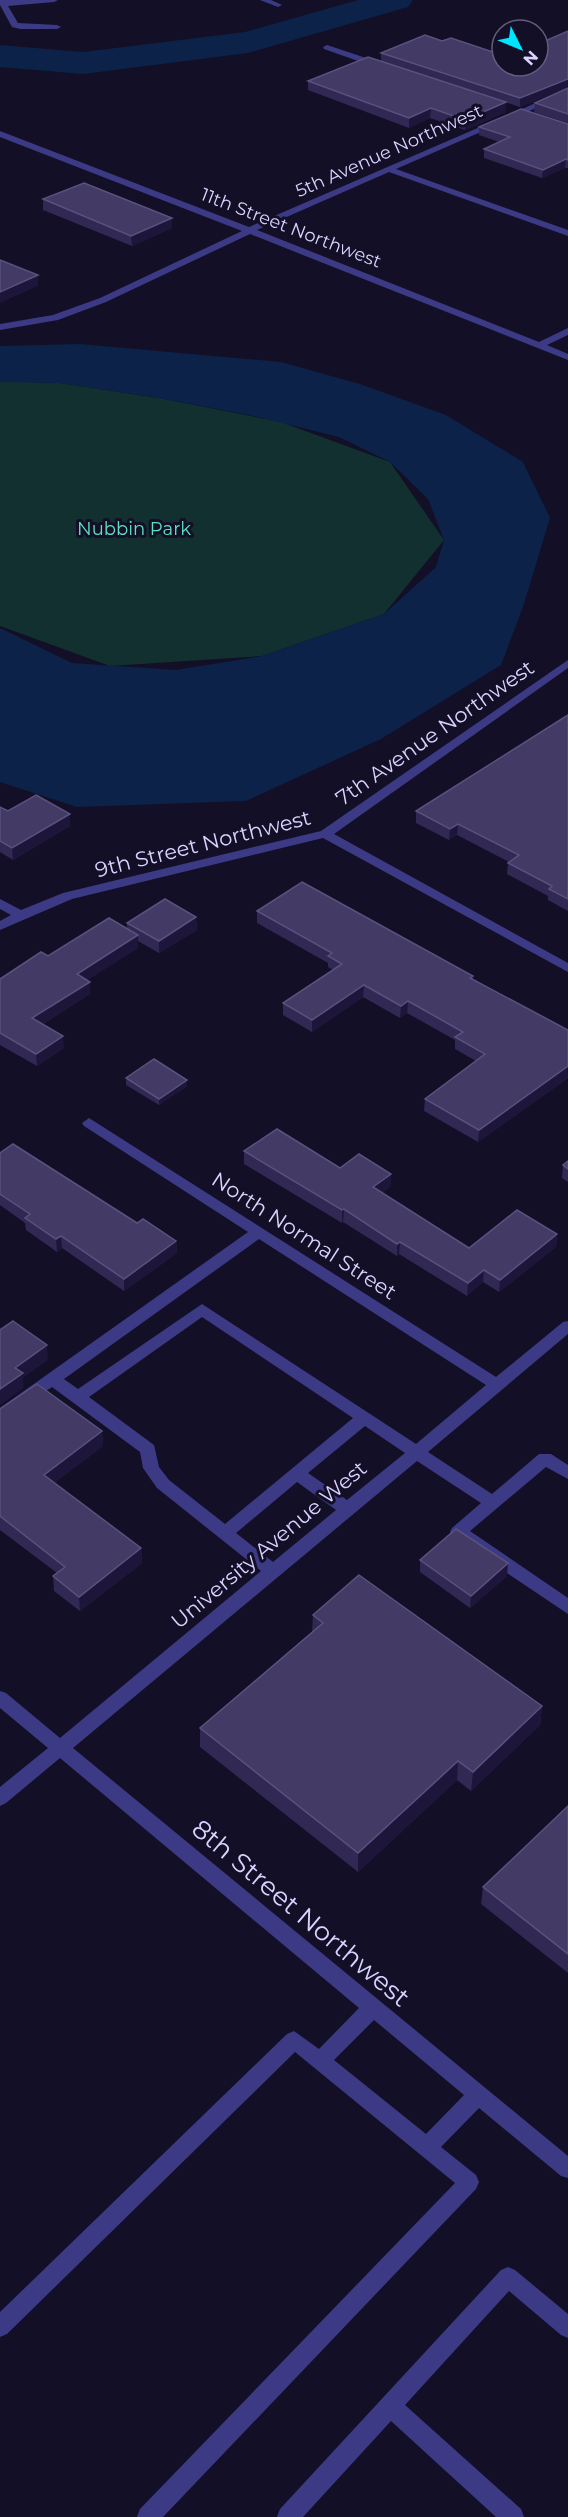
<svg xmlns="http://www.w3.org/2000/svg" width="568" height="2517" font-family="Montserrat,sans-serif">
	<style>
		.green { fill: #12302f }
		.water { fill: #0c2248 }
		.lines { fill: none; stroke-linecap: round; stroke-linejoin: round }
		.river { fill: #0c2248; fill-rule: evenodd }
		.minor { fill: #3d3a85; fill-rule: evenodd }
		.wall { fill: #312854 }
		.shaded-wall { fill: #1d163a }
		.building { fill: #433a66; stroke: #5a527e; stroke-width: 1.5 }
		.labels { text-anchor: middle; stroke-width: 6; stroke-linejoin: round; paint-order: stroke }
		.far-street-label { font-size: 18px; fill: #d9d4ff; stroke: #130f26 }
		.far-park-label { font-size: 18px; fill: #5fe0c0; stroke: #130f26 }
		.street-label { font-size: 21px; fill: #d9d4ff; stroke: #130f26 }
		.near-street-label { font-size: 26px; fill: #d9d4ff; stroke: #130f26 }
	</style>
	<rect width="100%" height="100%" fill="#130f26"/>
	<polygon class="green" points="0,381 60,383 159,398 281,422 390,462 444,540 384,614 262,656 110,666 0,626"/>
	<polygon class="water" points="80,344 281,362 360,384 446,415 523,462 550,518 523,607 501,665 381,739 246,801 77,807 0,782 0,628 72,663 176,670 262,656 384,614 436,567 444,540 428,499 390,462 339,437 258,417 159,398 60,383 0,382 0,346"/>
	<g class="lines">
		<polygon class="river" points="358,0 413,0 408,7 248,53 83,74 0,67 0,45 83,52 245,32"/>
		<g class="minor">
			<polygon points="0,0 58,0 54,2 8,6 18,23 57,25 61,27 57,29 20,29 12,27 0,5"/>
			<polygon points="260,0 271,0 282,5 278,7"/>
			<polygon points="327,45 384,64 385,66 378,68 324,49 323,47"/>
			<polygon points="568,89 568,94 396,169 568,230 568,236 389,172 257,230 539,342 568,328 568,335 547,345 568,354 568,360 250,234 106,302 58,320 0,330 0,324 53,315 100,298 242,231 0,137 0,131 249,227"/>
			<polygon points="568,660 568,668 334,834 568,963 568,972 323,838 72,899 0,930 0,921 11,915 0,909 0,899 21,910 63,893 321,831"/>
			<path d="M 89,1118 L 496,1377 L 563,1322 L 568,1321 L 568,1334 L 428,1452 L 492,1494 L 539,1454 L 551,1454 L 568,1465 L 568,1479 L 546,1467 L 470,1531 L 568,1598 L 568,1614 L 452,1536 L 450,1532 L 452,1528 L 481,1503 L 417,1461 L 73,1748 L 568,2156 L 568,2178 L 561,2176 L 479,2108 L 441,2147 L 476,2175 L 479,2182 L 476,2189 L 163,2517 L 137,2517 L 140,2509 L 455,2183 L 295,2052 L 7,2334 L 0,2337 L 0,2312 L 287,2034 L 294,2031 L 319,2049 L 359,2008 L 60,1758 L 6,1803 L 0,1806 L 0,1787 L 48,1748 L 0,1708 L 0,1691 L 6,1693 L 60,1738 L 261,1571 L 157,1488 L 143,1468 L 140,1452 L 52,1387 L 0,1422 L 0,1408 L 248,1232 L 84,1126 L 82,1123 ZM 259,1239 L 486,1385 L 416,1444 L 202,1304 L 78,1389 L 64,1379 ZM 202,1317 L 353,1418 L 225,1524 L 169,1480 L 159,1467 L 154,1445 L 89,1397 ZM 365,1426 L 405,1453 L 347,1500 L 308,1473 ZM 297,1482 L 336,1510 L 273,1562 L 236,1533 ZM 374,2020 L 464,2095 L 426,2134 L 334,2060 Z"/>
			<polygon points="508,2267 515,2270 568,2314 568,2338 561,2335 509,2291 405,2405 521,2509 524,2517 496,2517 391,2421 303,2517 277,2517 280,2509 501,2270"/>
		</g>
	</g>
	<g class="wall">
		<polygon points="568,31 568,87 520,107 465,89 506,102 506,112 465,130 430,118 409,128 308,90 308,81 381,61 381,53 502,66"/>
		<polygon points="568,88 568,123 534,112 535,103"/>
		<polygon points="568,124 568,168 565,168 542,178 484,158 484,149 499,142 479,135 479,127"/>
		<polygon points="43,199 172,228 132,246 43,210"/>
		<polygon points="568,715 568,911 548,900 548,896 507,874 508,863 509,862 457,835 449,840 416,823 416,811"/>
		<polygon points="0,807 8,811 70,814 70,826 13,860 0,852"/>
		<polygon points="257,911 473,976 473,980 568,1030 568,1078 478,1142 424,1111 425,1099 476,1061 455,1049 455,1040 407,1013 400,1018 363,997 312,1032 283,1015 283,1003 333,970 328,967 328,963 257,923"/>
		<polygon points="196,917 197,930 159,953 138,941 138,948 87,980 90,982 90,994 43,1024 64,1048 37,1066 0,1045 0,979 48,956 127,929 127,923"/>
		<polygon points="126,1078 187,1080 187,1086 159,1105 126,1085"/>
		<polygon points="244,1151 340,1168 391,1186 382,1193 469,1248 557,1234 556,1247 499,1292 483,1282 467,1296 399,1254 397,1256 343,1222 342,1223 244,1164"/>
		<polygon points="0,1153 137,1223 176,1241 177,1253 124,1291 62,1248 57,1252 26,1230 25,1223 0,1205"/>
		<polygon points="568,1161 568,1182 562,1178 563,1165"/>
		<polygon points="0,1409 102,1431 103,1446 54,1483 141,1548 142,1563 80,1611 54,1591 53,1576 57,1573 0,1530"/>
		<polygon points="420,1560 507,1576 470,1608 420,1572"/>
		<polygon points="313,1615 542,1706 540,1725 471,1791 457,1780 358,1872 200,1747 200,1728 312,1632"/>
		<polygon points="568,1806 568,1973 481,1904 483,1887"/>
	</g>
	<g class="shaded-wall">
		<polygon points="568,79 568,87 520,107 520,98"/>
		<polygon points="506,102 506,112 465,130 465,120"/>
		<polygon points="431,108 430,118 409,128 409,118"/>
		<polygon points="566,159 565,168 542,178 543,170"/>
		<polygon points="172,218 172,228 132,246 131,236"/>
		<polygon points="38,275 38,286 0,303 0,292"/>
		<polygon points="70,814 70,826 13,860 12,848"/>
		<polygon points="458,824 457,835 449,840 450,829"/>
		<polygon points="196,917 197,930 159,953 159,941"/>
		<polygon points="138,935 138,948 78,986 77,974"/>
		<polygon points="90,982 90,994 33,1030 32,1018"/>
		<polygon points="364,985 363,997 312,1032 312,1020"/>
		<polygon points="408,1001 407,1013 400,1018 401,1006"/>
		<polygon points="63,1036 64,1048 37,1066 36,1054"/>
		<polygon points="568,1066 568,1078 478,1142 479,1130"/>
		<polygon points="187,1080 187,1086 159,1105 159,1099"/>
		<polygon points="391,1174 391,1186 373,1200 373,1187"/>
		<polygon points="344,1209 343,1222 342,1223 342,1210"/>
		<polygon points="557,1234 556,1247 499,1292 500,1280"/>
		<polygon points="61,1236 62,1248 57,1252 56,1239"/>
		<polygon points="176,1241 177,1253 124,1291 124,1279"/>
		<polygon points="400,1242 399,1254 397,1256 397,1244"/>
		<polygon points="484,1270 483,1282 467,1296 468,1283"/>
		<polygon points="47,1345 48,1360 23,1378 24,1388 0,1405 0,1389 15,1368"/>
		<polygon points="102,1431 103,1446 45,1490 44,1475"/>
		<polygon points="141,1548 142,1563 80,1611 79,1597"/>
		<polygon points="508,1563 507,1576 470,1608 471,1596"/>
		<polygon points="542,1706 540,1725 471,1791 473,1772"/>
		<polygon points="458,1761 457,1780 358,1872 358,1853"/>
	</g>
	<g class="building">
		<polygon points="568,31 568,79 520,98 381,53 425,35 442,41 451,38 502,55 502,66 538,66 538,44"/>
		<polygon points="368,57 506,102 465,120 431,108 409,118 308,81"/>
		<polygon points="568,88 568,114 535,103"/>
		<polygon points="521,109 568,124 568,160 566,159 543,170 484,149 510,137 479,127"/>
		<polygon points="84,183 172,218 131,236 43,199"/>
		<polygon points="0,260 38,275 0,292"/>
		<polygon points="568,715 568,899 549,889 552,886 508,863 519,855 458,824 450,829 416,811"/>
		<polygon points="36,795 70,814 12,848 0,841 0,807 8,811"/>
		<polygon points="302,882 473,976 470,978 568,1030 568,1066 479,1130 425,1099 485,1054 455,1037 463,1032 408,1001 401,1006 364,985 312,1020 283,1003 342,964 328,956 332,953 257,911"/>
		<polygon points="165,899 196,917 159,941 127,923"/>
		<polygon points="109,918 138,935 77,974 90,982 32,1018 63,1036 36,1054 0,1033 0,979 41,952 48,956"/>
		<polygon points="154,1059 187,1080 159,1099 126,1078"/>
		<polygon points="277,1129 340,1168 359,1154 391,1174 373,1187 469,1248 517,1210 557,1234 500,1280 484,1270 468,1283 400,1242 397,1244 344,1209 342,1210 244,1151"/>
		<polygon points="13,1144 137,1223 143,1219 176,1241 124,1279 61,1236 56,1239 25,1218 30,1214 0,1194 0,1153"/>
		<polygon points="568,1161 568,1169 563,1165"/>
		<polygon points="13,1321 47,1345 15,1368 23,1373 0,1389 0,1330"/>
		<polygon points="37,1384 102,1431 44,1475 141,1548 79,1597 53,1576 65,1567 0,1516 0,1409"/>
		<polygon points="456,1529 508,1563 471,1596 420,1560"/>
		<polygon points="359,1575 542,1706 473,1772 458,1761 358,1853 200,1728 323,1623 313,1615"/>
		<polygon points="568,1806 568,1954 483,1887"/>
	</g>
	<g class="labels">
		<g class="far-street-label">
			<text transform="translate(389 151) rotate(-24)" y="6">5th Avenue Northwest</text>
			<text transform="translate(291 228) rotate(21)" y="6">11th Street Northwest</text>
		</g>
		<g class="far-park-label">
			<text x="134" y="535">Nubbin Park</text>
		</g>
		<g class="street-label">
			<text transform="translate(435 733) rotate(-35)" y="7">7th Avenue Northwest</text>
			<text transform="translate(203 844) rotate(-14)" y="7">9th Street Northwest</text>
			<text transform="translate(304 1236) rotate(33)" y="7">North Normal Street</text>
			<text transform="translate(269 1545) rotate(-40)" y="7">University Avenue West</text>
		</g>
		<g class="near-street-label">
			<text transform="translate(301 1913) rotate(40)" y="9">8th Street Northwest</text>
		</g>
	</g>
	<g transform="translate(520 48) rotate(133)"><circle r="28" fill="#130f26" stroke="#625e7d" stroke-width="1.5"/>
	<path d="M0-4.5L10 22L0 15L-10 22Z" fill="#00e5ff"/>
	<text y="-9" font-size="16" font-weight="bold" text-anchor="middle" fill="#d9d4ff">N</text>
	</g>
</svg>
